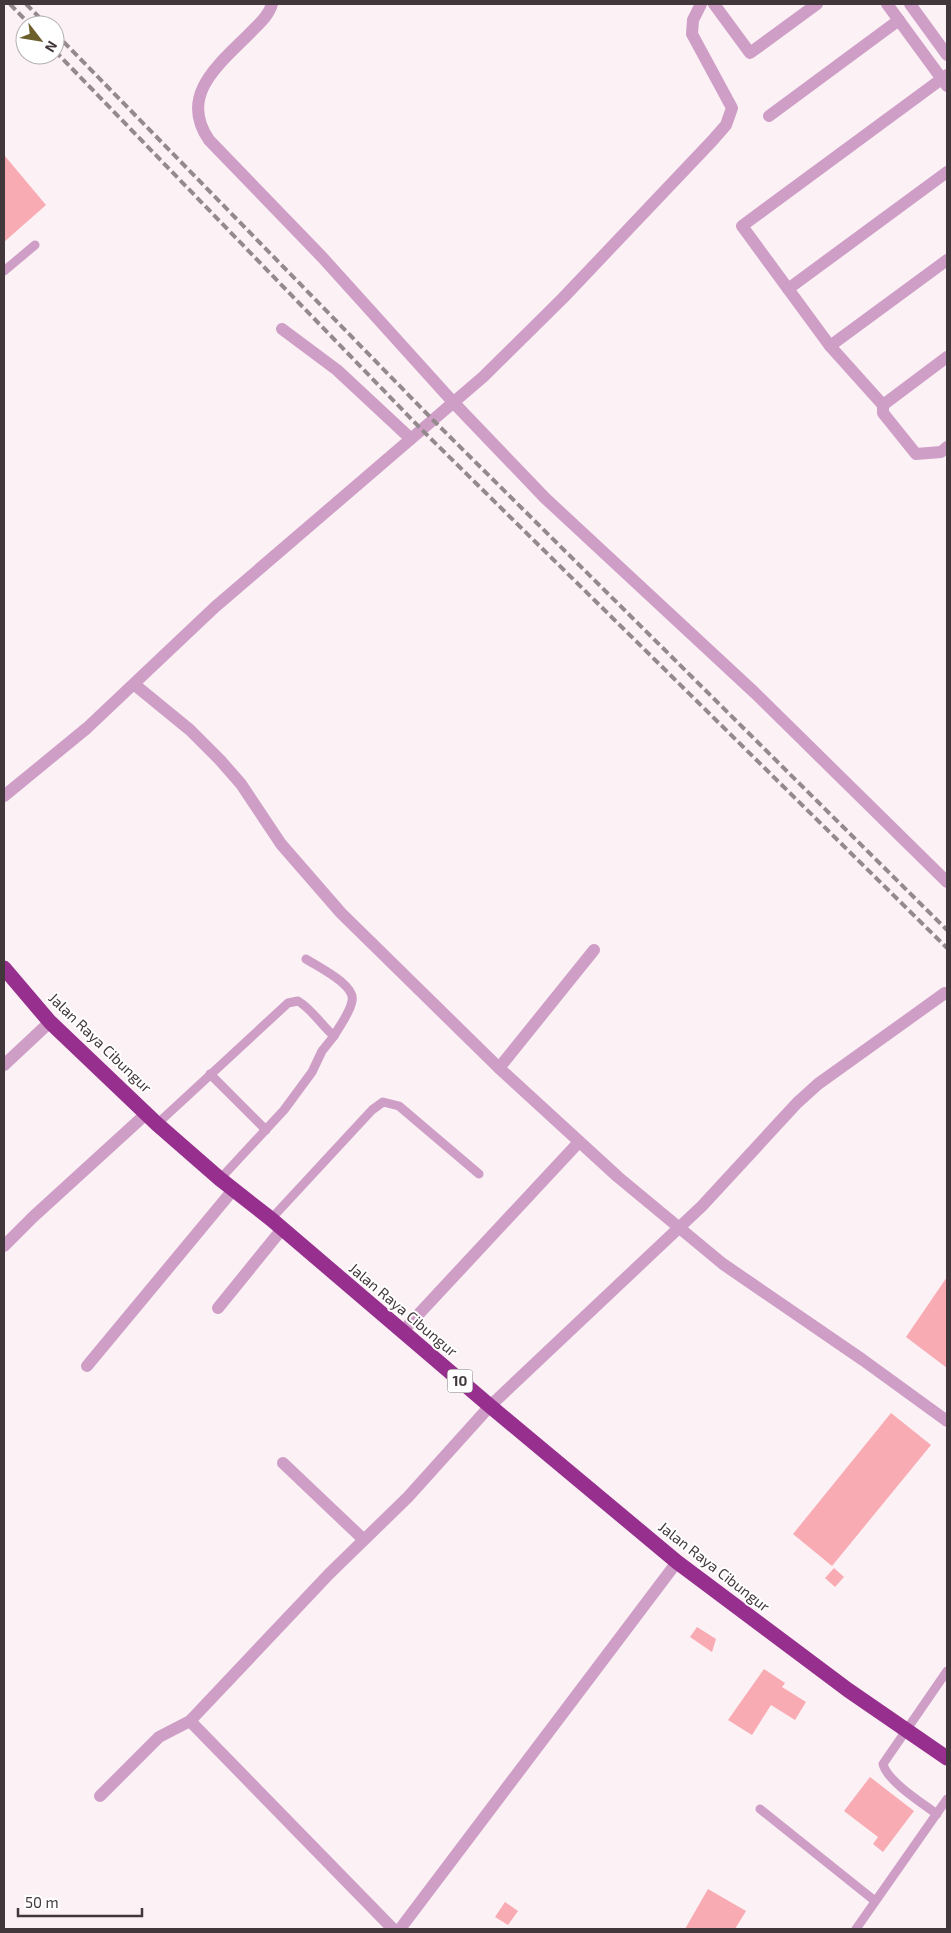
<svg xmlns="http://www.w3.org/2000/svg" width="951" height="1933" font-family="'Exo 2',sans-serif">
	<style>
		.building { fill: #f9abb3 }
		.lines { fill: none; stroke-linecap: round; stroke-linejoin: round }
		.lane { stroke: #ce9ec7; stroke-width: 9 }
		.street { stroke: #ce9ec7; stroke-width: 12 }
		.highway { stroke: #962f8e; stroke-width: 15 }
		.rail { stroke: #948a8e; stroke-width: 4; stroke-dasharray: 8 4; stroke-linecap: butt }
		.labels { text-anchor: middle; stroke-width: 4; stroke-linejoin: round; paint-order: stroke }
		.shield { fill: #fff; stroke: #7b7476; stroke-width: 1 }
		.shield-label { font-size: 14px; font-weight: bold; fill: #42383c }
		.street-label { font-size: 15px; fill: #42383c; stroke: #fff }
	</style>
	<rect width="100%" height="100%" fill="#fcf1f5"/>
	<g class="building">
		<polygon points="4,155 46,205 4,242"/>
		<polygon points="947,1277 947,1368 906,1337"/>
		<polygon points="891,1413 931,1445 832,1566 793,1534"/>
		<polygon points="834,1568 844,1577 835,1587 825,1578"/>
		<polygon points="697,1627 716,1639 712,1652 690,1637"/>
		<polygon points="764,1669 785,1683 782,1687 806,1702 795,1720 771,1705 752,1735 728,1720"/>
		<polygon points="870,1777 914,1811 883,1852 873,1844 878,1837 844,1811"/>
		<polygon points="708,1889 746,1911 735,1929 685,1929"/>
		<polygon points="505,1902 518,1911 508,1925 495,1917"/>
	</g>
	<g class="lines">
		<g class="lane">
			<polyline points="4,271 35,245"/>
			<path d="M 306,959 C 318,967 356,985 352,1001 C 350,1013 340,1025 334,1036"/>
			<polyline points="210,1074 266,1130"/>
			<path d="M 157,1124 L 288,1003 L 298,1001 C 313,1010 321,1025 334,1036 L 322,1051 L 312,1072 L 284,1110 L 220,1179"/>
			<polyline points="271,1219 372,1110 383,1102 399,1106 479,1174"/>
			<polyline points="760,1809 875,1901"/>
			<path d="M 937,1814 C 922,1803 887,1781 883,1764 L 947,1671"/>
			<polyline points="856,1929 947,1799"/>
		</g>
		<g class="street">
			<path d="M 272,4 C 269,15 260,23 252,31 C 222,62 177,94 209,140 L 322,257 L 453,402 L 545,498 L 755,693 L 947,882"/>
			<polyline points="714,4 750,53 817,4"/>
			<polyline points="887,4 947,86"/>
			<polyline points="910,4 947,55"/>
			<polyline points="947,75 742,226 830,346 883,405 883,413 916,454 941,452 947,447"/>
			<polyline points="769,116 899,20"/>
			<polyline points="788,289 947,172"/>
			<polyline points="282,329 337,370 410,438"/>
			<polyline points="830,346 947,260"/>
			<polyline points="883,405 947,357"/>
			<polyline points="135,685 190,730 220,760 241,784 281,844 341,913 499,1068 618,1177 723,1264 863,1360 947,1421"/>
			<polyline points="4,796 87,728 215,607 483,377 563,298 712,141 726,125 732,108 692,34 693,20 701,4"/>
			<polyline points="4,1065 50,1022"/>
			<polyline points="499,1068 594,950"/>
			<polyline points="4,1246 33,1217 147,1113"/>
			<polyline points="218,1308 282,1229"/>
			<polyline points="402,1332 579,1142"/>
			<polyline points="87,1366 233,1190"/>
			<polyline points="283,1463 363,1539"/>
			<polyline points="190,1721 393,1929"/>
			<polyline points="100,1796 159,1737 190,1721 329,1574 408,1497 490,1406 702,1206 797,1103 818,1084 945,993"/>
			<polyline points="400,1929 677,1562"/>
		</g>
		<polyline class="highway" points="4,968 50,1022 157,1124 220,1179 271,1219 490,1406 677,1562 848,1690 947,1758"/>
		<g class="rail">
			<polyline points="10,4 30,25"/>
			<polyline points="26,4 47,25"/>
			<polyline points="55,33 432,419 947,930"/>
			<polyline points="55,51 421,429 947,948"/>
		</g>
	</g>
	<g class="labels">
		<rect class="shield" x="447.5" y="1369.5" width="25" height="23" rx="4"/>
		<g class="shield-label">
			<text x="460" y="1386">10</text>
		</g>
		<g class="street-label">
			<text transform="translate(100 1043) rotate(44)" y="5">Jalan Raya Cibungur</text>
			<text transform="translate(403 1310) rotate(40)" y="5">Jalan Raya Cibungur</text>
			<text transform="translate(714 1567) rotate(38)" y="5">Jalan Raya Cibungur</text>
		</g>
	</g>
	<rect width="951" height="1933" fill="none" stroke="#42383c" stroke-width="10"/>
	<g transform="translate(40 40) rotate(121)"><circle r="24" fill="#ffffff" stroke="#b3afb1"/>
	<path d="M0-4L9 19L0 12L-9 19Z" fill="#6c5f2c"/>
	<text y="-8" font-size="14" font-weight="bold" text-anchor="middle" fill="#42383c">N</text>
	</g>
	<path d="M18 1908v8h124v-8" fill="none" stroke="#42383c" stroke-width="2.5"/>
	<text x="25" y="1908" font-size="15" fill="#42383c" stroke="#ffffff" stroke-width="4" paint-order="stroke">50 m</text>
</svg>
